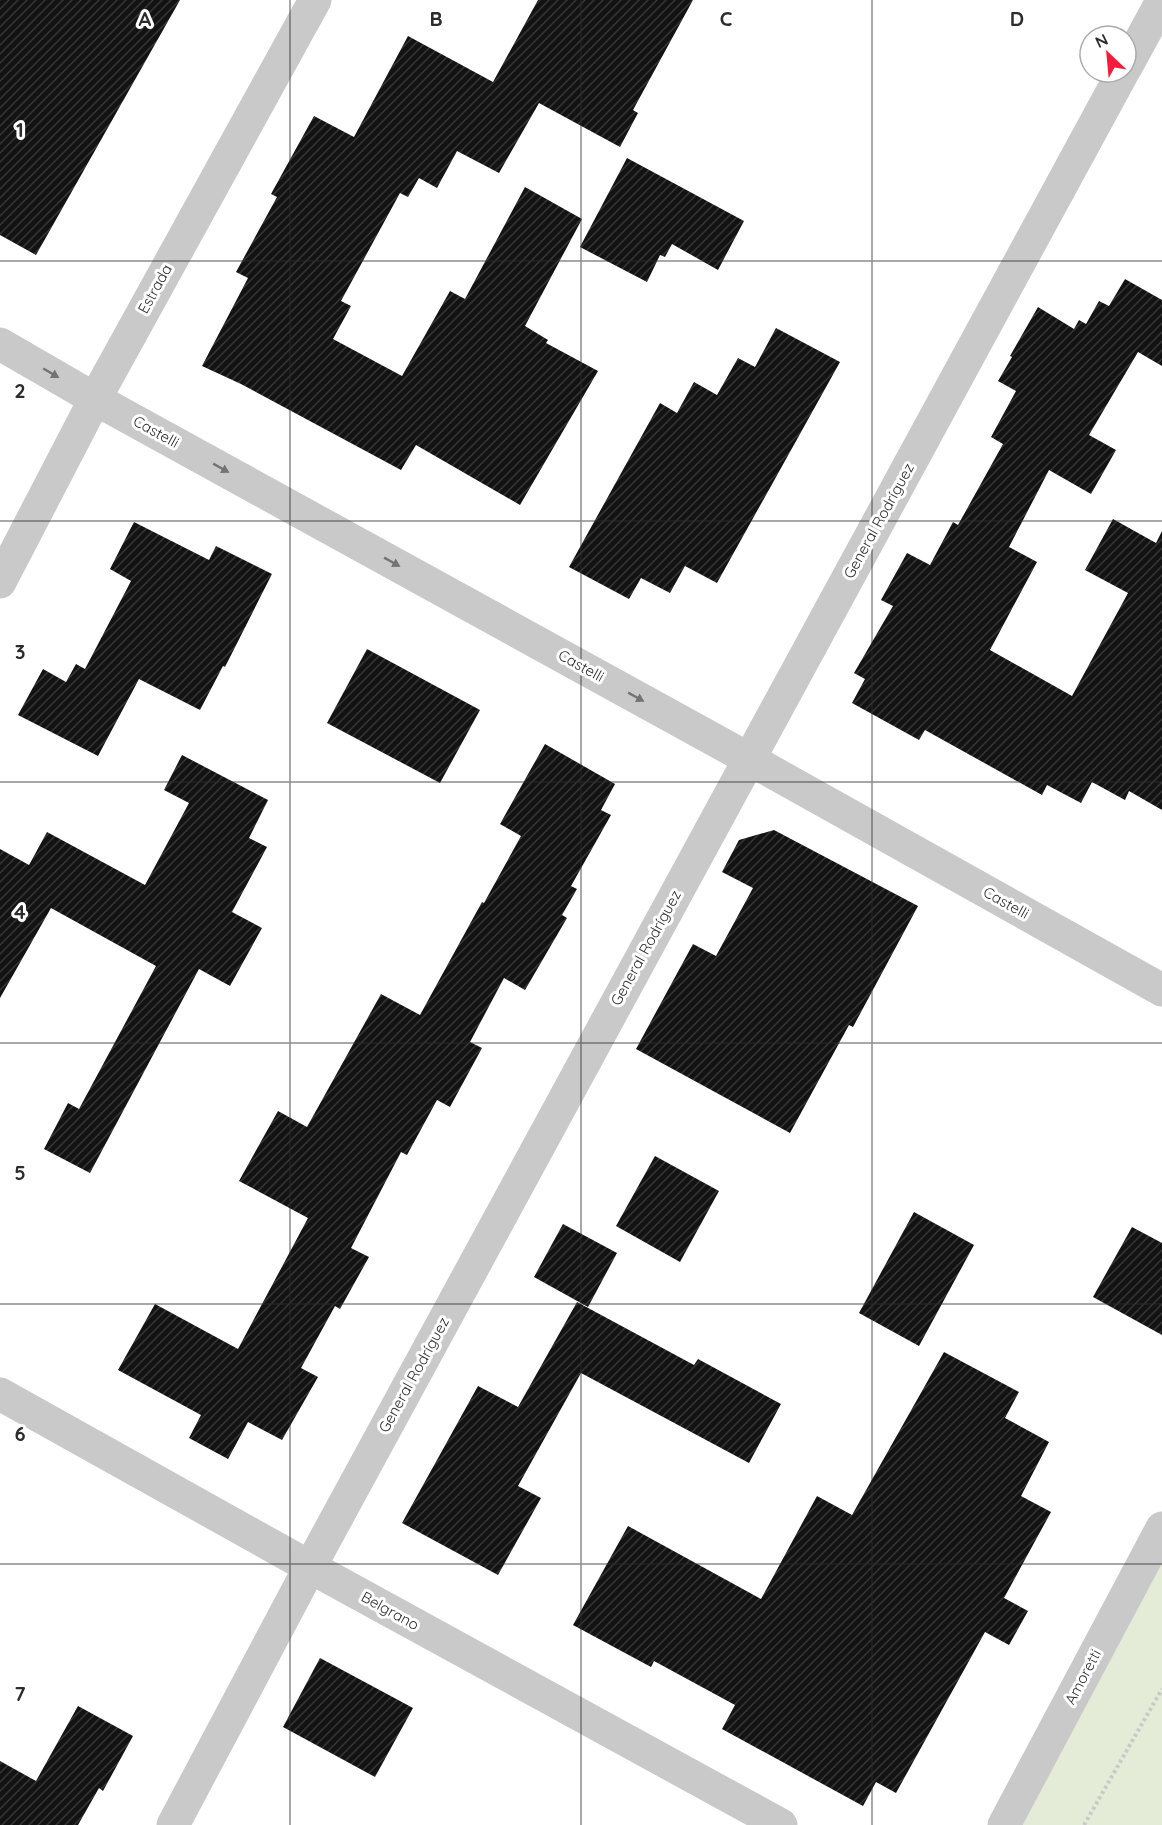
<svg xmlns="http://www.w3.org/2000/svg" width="1162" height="1825" font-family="Quicksand,sans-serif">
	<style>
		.green { fill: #e4ecd7 }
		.building { fill: url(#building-hatch) }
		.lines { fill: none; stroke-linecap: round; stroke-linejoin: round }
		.path { stroke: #c9c9c9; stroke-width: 4; stroke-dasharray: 3 3; stroke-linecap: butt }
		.minor { stroke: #c9c9c9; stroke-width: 33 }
		.oneway { fill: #737373 }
		.grid { fill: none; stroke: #2c2c2c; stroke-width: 1.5; stroke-opacity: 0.55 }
		.labels { text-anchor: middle; stroke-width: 6; stroke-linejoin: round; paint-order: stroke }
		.street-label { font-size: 15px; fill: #2c2c2c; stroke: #fff }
		.grid-label { font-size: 20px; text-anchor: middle; font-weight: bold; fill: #2c2c2c; stroke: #fff; stroke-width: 6; stroke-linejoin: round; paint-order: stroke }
	</style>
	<defs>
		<pattern id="building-hatch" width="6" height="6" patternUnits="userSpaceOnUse" patternTransform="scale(1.5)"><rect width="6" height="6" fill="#131313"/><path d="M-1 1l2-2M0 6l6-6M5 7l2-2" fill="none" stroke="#363636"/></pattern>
	</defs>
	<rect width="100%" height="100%" fill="#fff"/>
	<polygon class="green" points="1162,1543 1162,1825 1006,1825"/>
	<g class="building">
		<polygon points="0,0 180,0 36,255 0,235"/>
		<polygon points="538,0 693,0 633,110 638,113 620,147 539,103 499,173 457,151 437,188 419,178 408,197 400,193 341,301 351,306 333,339 402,376 450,291 465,299 525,187 582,219 525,326 548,340 546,343 598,371 520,505 416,445 401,470 241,384 202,366 248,278 236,272 277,197 271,194 314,116 354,137 408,36 493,82"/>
		<polygon points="627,158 744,221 718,270 672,244 665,257 660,255 647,282 580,247"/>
		<polygon points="1125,279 1162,300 1162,366 1138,352 1089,435 1116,450 1091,494 1049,470 1009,547 1037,562 990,650 1072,696 1128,593 1085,570 1113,519 1156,543 1162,531 1162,810 1129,791 1125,800 1092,782 1081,803 1047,785 1042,795 925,730 919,740 852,703 865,679 854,673 893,606 881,600 907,553 930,565 953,522 958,525 1003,444 991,437 1016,391 998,381 1012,357 1010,356 1038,307 1074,329 1079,320 1086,324 1099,301 1109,306"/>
		<polygon points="776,328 840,362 717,583 685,566 670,593 641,578 629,599 569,567 660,403 677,413 694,382 717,395 738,358 755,367"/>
		<polygon points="134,522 209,560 216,546 272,574 225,667 223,666 200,710 139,679 98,756 18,715 43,669 66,682 76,664 85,669 131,581 110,569"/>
		<polygon points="367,649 480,710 440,783 327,723"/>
		<polygon points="545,744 615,784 601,810 611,815 571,886 577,889 562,915 567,918 525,990 504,978 470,1042 482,1048 450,1107 437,1100 407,1155 401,1152 351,1248 369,1257 340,1309 335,1306 301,1368 318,1377 282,1440 248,1422 228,1459 189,1438 201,1415 118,1370 155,1304 238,1349 308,1218 239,1181 278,1111 307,1127 381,994 420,1015 482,902 484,903 521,836 500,824"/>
		<polygon points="182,755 268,800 249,838 267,847 232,912 262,928 230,986 199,969 90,1173 44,1149 68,1103 79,1109 156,966 51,908 0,998 0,849 29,865 47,832 145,885 189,803 164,790"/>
		<polygon points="774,830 918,906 853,1027 849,1025 790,1133 636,1049 693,944 716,956 753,888 722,872 739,840"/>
		<polygon points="655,1156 719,1191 680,1262 616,1226"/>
		<polygon points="914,1212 974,1245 919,1346 859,1313"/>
		<polygon points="563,1224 617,1253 588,1307 534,1277"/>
		<polygon points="1132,1227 1162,1243 1162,1335 1093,1297"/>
		<polygon points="577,1302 694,1365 698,1359 781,1404 749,1463 581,1373 518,1486 541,1498 498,1575 402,1523 478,1386 518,1407"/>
		<polygon points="944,1352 1019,1392 1005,1418 1049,1442 1021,1496 1051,1512 1004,1598 1028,1611 1009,1645 985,1632 896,1793 876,1782 863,1806 722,1729 735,1705 654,1661 651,1667 573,1625 628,1526 761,1599 817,1496 852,1515"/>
		<polygon points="320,1658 413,1708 375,1777 283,1727"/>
		<polygon points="78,1706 133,1736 103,1791 99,1788 78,1825 0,1825 0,1761 36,1781"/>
	</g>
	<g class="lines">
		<polyline class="path" points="1084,1825 1162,1689"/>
		<g class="minor">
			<polyline points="1126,67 1162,1"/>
			<polyline points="0,344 95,399 749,759 1162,990"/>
			<polyline points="0,582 95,399 315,0"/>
			<polyline points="0,1394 310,1567 781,1825"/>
			<polyline points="173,1825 310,1567 1123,72"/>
			<polyline points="1004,1825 1162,1528"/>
		</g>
	</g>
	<defs><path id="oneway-solid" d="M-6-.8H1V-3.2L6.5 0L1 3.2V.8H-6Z" transform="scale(1.5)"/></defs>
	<g class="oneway">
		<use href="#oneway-solid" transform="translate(51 373) rotate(30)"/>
		<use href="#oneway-solid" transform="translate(221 468) rotate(29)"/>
		<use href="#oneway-solid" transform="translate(392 562) rotate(29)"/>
		<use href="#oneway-solid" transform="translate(636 697) rotate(29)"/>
	</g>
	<path class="grid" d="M 290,0 L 290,1825M 581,0 L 581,1825M 872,0 L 872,1825M 0,261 L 1162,261M 0,521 L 1162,521M 0,782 L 1162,782M 0,1043 L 1162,1043M 0,1304 L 1162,1304M 0,1564 L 1162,1564"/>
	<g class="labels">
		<g class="street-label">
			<text transform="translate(155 289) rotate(-61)" y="5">Estrada</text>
			<text transform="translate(156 432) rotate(29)" y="5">Castelli</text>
			<text transform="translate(879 521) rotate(-61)" y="5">General Rodríguez</text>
			<text transform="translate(581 666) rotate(29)" y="5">Castelli</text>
			<text transform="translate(1006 903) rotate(29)" y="5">Castelli</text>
			<text transform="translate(646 948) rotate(-61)" y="5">General Rodríguez</text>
			<text transform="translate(414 1375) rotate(-61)" y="5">General Rodríguez</text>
			<text transform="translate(390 1611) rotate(29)" y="5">Belgrano</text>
			<text transform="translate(1083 1677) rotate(-62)" y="5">Amoretti</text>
		</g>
	</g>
	<g class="grid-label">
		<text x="145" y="26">A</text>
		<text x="436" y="26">B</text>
		<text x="726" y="26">C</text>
		<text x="1017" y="26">D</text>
		<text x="20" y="137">1</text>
		<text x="20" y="398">2</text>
		<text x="20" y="659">3</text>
		<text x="20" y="919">4</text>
		<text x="20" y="1180">5</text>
		<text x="20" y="1441">6</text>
		<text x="20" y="1701">7</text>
	</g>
	<g transform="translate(1108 54) rotate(334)"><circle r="28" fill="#ffffff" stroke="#ababab" stroke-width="1.5"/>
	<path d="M0-4.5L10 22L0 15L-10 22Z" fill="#f71a3a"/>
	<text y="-9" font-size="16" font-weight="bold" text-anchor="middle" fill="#2c2c2c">N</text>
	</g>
</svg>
